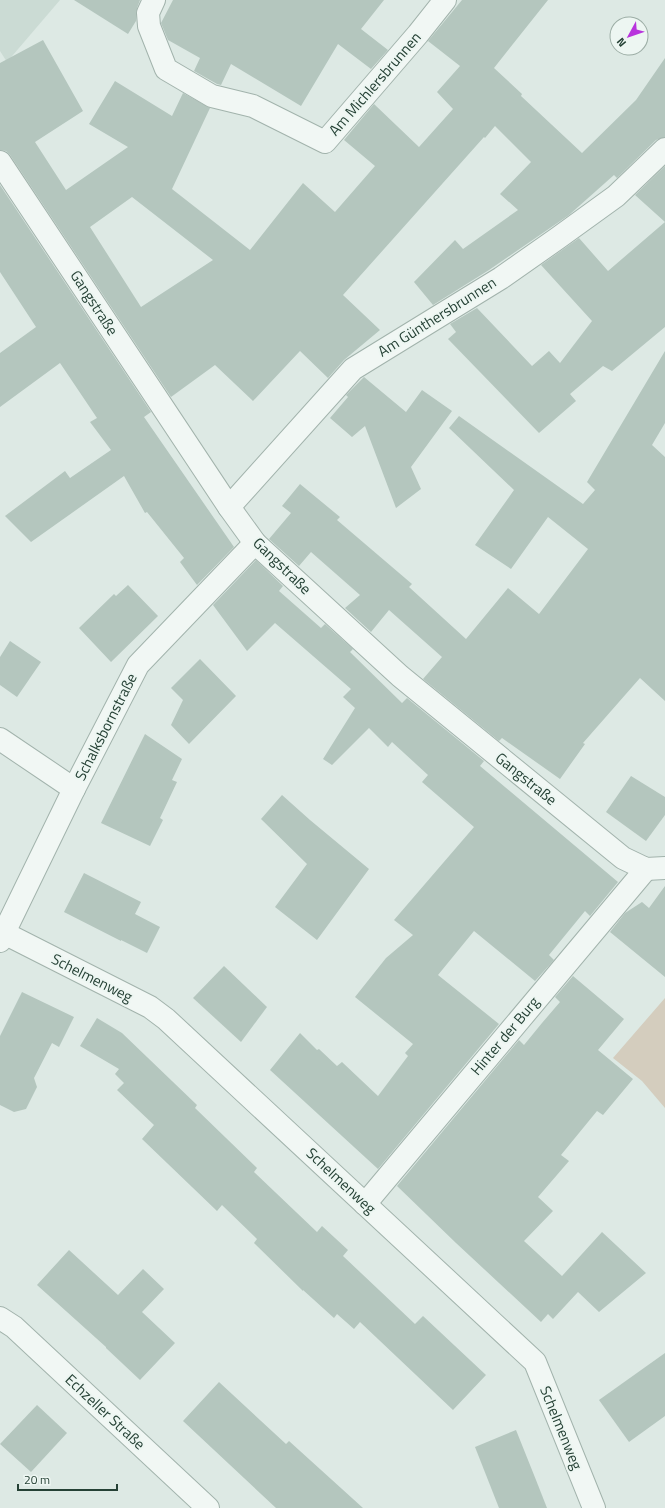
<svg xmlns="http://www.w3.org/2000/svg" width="665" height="1508" font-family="'Titillium Web',sans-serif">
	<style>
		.built { fill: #cbdbd4 }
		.green { fill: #d4cdbe }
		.building { fill: #b4c6be; fill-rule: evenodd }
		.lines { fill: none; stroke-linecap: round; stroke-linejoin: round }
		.minor-casing { stroke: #a2b3ac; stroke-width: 24 }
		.minor { stroke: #f1f7f4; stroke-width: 22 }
		.labels { text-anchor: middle; stroke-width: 4; stroke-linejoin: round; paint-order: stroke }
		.street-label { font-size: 15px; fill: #254135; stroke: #edf6f2 }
	</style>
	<rect width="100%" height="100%" fill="#dde9e4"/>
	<polygon class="built" points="0,0 60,0 7,62 0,51"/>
	<polygon class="green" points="665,998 665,1108 642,1081 613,1058"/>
	<g class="building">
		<polygon points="74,0 140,0 137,8 136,21 128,34"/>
		<polygon points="173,0 384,0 361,29 388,50 371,69 338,44 301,106 231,64 221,85 217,84 194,71 200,58 168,40 161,23"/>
		<path d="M 462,0 L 548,0 L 494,68 L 522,94 L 521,96 L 582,153 L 636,100 L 665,58 L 665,137 L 656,140 L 617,178 L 614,175 L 569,215 L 489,270 L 433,305 L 414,282 L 455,240 L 463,249 L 518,210 L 500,194 L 531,162 L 495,126 L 485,138 L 484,137 L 343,295 L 380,330 L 344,360 L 328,378 L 300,351 L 253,401 L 215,365 L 171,397 L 10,155 L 6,151 L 0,150 L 0,63 L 43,40 L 83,111 L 35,142 L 66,190 L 128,147 L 89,124 L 115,81 L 172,116 L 183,93 L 210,108 L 172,189 L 250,250 L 303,183 L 335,212 L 375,166 L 344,140 L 374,104 L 419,147 L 453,109 L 437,92 L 460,66 L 428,41 ZM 132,197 L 213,260 L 141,307 L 90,227 Z"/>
		<polygon points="665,166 665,327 612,371 603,366 570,394 576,401 539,433 448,339 456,332 450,324 477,308 532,366 549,351 560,363 592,321 541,265 579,238 608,271 665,222 635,195"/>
		<polygon points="0,185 151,412 144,417 234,547 197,585 180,562 184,558 147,512 145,513 124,476 31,542 5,516 65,471 70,478 111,450 90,422 97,418 60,363 0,407 0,353 36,327 0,272"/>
		<polygon points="665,351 665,423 652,445 665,457 665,701 640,678 583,743 585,744 560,779 502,738 499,741 423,679 442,657 389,610 371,632 345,608 360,595 311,552 299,566 269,539 291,513 282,506 300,484 340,517 337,520 412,584 409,587 466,639 508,588 539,614 588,549 548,517 511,569 475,545 514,490 449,428 459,416 583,504 595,490 587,482"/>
		<polygon points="364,377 406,412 422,390 452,411 411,467 421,489 396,508 365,426 352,437 330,418 348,397 346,395"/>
		<polygon points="256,560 283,586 279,591 321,628 325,624 353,649 350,652 402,703 407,698 484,761 480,766 618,882 590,916 585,911 549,955 554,960 535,981 474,931 438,975 499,1024 378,1169 270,1070 300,1033 317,1050 319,1049 337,1066 342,1062 378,1096 408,1056 405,1053 413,1044 355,997 386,958 413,935 394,920 474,827 422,782 428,775 392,742 388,747 369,728 332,765 323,759 355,708 343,697 351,689 275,623 247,651 213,605"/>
		<polygon points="128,585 158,616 111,662 79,628 114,594 116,596"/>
		<polygon points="10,641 41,662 17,697 0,685 0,657"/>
		<polygon points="200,659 236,696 189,744 171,725 183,700 171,688"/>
		<polygon points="145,734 182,759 172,780 177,782 160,818 163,820 150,846 101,823"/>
		<polygon points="631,776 665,797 665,815 646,841 606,812"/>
		<polygon points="282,795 310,820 369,869 317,940 275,907 307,864 261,819"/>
		<polygon points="84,873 141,902 135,914 160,927 147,953 121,940 121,941 64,912"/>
		<polygon points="665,886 665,977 610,932 625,913 642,902 649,908"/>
		<polygon points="224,966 267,1007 241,1042 193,998"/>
		<polygon points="573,976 624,1019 598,1050 633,1079 603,1115 597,1111 561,1155 569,1161 538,1197 553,1211 524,1241 562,1276 602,1232 646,1273 599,1312 578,1292 553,1319 548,1314 541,1322 456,1243 397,1186 519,1040 524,1045 542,1023 560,1002 555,997"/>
		<polygon points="22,992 74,1017 59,1047 52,1043 34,1078 37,1087 26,1109 14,1112 0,1105 0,1036"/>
		<polygon points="97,1018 122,1033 197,1105 195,1108 257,1168 254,1172 317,1232 322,1226 348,1250 343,1256 415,1324 423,1316 486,1375 453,1410 360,1322 354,1329 337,1314 334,1318 303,1290 303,1291 254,1243 257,1239 222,1205 217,1211 142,1139 154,1125 117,1090 124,1083 115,1074 119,1069 80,1046"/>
		<polygon points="69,1250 118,1295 143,1269 164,1289 142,1312 175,1343 140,1380 106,1348 106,1347 37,1285"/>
		<polygon points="665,1353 665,1416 629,1442 599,1400"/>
		<polygon points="219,1382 286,1444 289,1441 363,1508 276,1508 183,1421"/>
		<polygon points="37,1405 67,1433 31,1472 0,1444"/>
		<polygon points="516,1430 536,1480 547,1508 499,1508 475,1447"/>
	</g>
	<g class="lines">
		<defs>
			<g id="minor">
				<polyline points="154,0 148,13 149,26 166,69 212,96 253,106 325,142 418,34 445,0"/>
				<polyline points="0,162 229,507 255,543 400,676 623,858 646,869 665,868"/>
				<polyline points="229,507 353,369 501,278 558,238 616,196 665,149"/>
				<polyline points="0,739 74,789"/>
				<polyline points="4,933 150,1007 166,1019 535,1362 594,1508"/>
				<polyline points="0,941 74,789 138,665 255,543"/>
				<polyline points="365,1204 646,869"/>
				<polyline points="0,1318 14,1327 208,1508"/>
			</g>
		</defs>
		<use href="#minor" class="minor-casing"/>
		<use href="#minor" class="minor"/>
	</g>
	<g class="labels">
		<g class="street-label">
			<text transform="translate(375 84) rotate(-49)" y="5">Am Michlersbrunnen</text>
			<text transform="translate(94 303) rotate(57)" y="5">Gangstraße</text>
			<text transform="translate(437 317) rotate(-32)" y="5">Am Günthersbrunnen</text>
			<text transform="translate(282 566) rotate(44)" y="5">Gangstraße</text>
			<text transform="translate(106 727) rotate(-63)" y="5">Schalksbornstraße</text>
			<text transform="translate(526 779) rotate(39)" y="5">Gangstraße</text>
			<text transform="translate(92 978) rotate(27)" y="5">Schelmenweg</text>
			<text transform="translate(505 1036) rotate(-50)" y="5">Hinter der Burg</text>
			<text transform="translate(341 1181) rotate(43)" y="5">Schelmenweg</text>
			<text transform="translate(105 1412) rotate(43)" y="5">Echzeller Straße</text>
			<text transform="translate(561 1428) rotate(68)" y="5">Schelmenweg</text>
		</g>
	</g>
	<g transform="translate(629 36) rotate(230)"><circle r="19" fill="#edf6f2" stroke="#9daea6"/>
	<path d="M0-3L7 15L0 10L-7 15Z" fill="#b834dd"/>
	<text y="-6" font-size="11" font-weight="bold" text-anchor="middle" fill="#254135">N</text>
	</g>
	<path d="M18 1484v6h99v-6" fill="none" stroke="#254135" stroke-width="2"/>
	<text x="24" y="1484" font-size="12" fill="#254135" stroke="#edf6f2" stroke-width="3" paint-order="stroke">20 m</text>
</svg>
